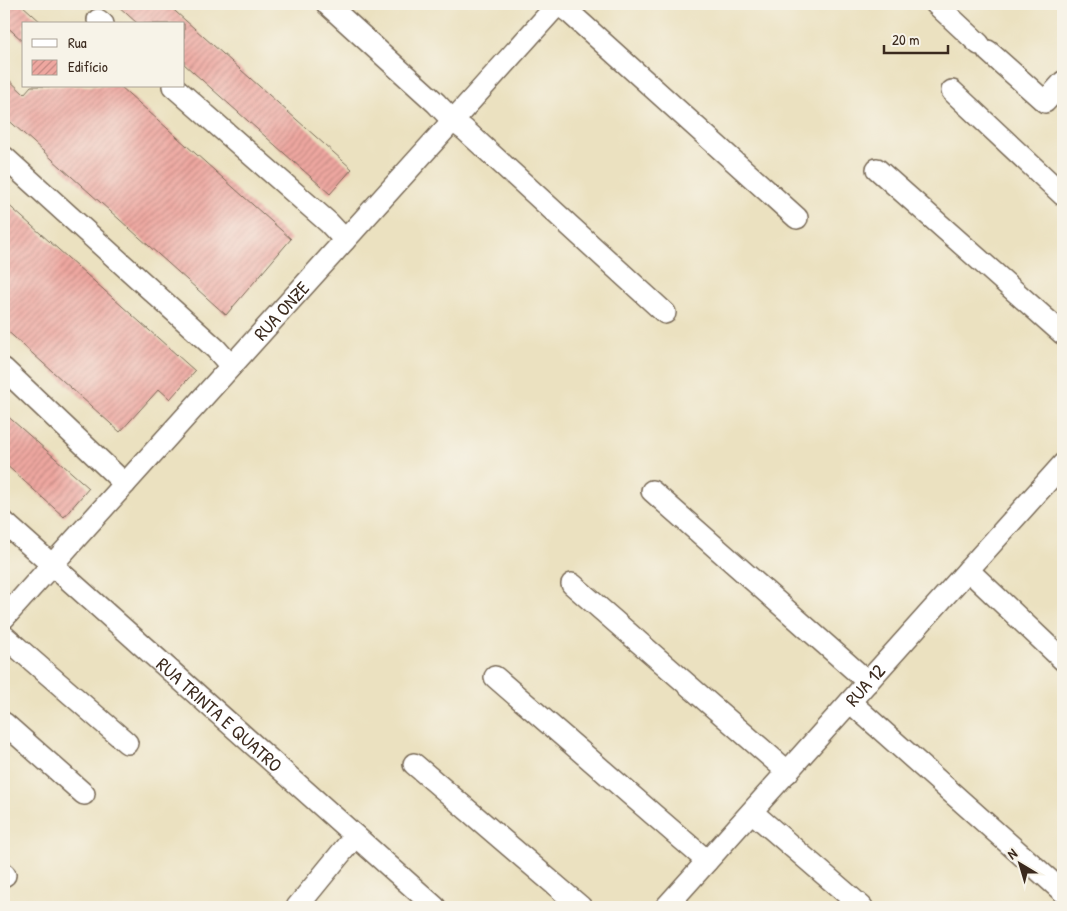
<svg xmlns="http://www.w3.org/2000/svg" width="1067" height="911" font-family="'Patrick Hand',sans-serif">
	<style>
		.building { fill: url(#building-hatch) }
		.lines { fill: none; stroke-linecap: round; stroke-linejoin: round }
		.minor-casing { stroke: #796a57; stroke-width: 24 }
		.minor { stroke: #fff; stroke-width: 21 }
		.labels { text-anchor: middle; stroke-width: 5; stroke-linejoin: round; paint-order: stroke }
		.street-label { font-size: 19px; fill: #3b2a1e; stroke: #f7f3e8 }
	</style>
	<defs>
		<pattern id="building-hatch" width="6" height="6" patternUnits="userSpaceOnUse" patternTransform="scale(1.25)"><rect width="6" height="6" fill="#eea7a0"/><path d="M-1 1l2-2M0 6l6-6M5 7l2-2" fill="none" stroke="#c28882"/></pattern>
	</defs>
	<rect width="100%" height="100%" fill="#f7f3e8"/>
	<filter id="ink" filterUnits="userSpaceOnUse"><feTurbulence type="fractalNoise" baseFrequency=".02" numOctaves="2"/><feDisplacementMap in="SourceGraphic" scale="10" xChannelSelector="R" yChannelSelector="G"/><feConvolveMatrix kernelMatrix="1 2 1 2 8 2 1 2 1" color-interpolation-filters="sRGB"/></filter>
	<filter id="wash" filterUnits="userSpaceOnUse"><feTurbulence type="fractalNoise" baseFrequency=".0096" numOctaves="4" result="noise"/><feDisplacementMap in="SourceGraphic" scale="20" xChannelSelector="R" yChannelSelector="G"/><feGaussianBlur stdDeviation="1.12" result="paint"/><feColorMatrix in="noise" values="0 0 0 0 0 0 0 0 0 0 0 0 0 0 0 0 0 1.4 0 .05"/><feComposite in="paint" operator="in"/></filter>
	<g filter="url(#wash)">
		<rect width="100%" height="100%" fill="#ebe1c0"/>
		<g id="blocks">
			<g class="building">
				<polygon points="4,4 21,4 43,24 24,24 24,42 4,24"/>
				<polygon points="116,4 167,4 352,169 330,194 184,64 184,24 138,24"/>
				<polygon points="4,75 24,94 31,86 120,86 291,239 226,315 4,116"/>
				<polygon points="4,201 195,371 170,399 159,389 120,432 4,328"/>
				<polygon points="4,413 89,488 64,517 4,463"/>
			</g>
		</g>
	</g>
	<g filter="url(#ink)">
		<use href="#blocks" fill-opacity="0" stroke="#796a57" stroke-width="1"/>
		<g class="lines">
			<defs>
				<g id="minor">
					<polyline points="327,4 436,103 453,121 465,130 665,313"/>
					<polyline points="558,4 570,13 797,218"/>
					<polyline points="936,4 979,44"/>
					<polyline points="98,20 103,24"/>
					<polyline points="988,51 1045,102 1063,82"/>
					<polyline points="173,86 329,223 345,240"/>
					<polyline points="952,91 1063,195"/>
					<polyline points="4,157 216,349 231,366"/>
					<polyline points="877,169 1063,334"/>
					<polyline points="4,369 125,484"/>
					<polyline points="652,491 868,682"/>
					<path id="s1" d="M 4,522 L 435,907"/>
					<polyline points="968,570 1063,660"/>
					<polyline points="572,584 788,772"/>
					<path id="s2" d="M 4,618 L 558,4"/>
					<polyline points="4,636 127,743"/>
					<polyline points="495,677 707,861"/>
					<polyline points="850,702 1063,892"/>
					<polyline points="4,723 84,794"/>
					<polyline points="414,764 581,907"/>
					<polyline points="752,812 862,907"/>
					<polyline points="4,874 5,875"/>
					<polyline points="297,907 355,836"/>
					<path id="s3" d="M 666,907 L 1063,464"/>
				</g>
			</defs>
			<use href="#minor" class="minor-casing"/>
			<use href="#minor" class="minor"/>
		</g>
	</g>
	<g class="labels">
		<g class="street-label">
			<text dy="7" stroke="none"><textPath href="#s2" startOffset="414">RUA ONZE</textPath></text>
			<text dy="7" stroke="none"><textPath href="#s3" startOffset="298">RUA 12</textPath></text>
			<text dy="7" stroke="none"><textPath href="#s1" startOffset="289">RUA TRINTA E QUATRO</textPath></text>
		</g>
	</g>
	<rect width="1067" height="911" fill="none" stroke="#f7f3e8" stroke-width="20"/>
	<rect x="22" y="22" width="162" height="65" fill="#f7f3e8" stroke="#aca397"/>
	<rect x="32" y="39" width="25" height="8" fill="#ffffff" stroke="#aca397"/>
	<text x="68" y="48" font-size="15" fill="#3b2a1e">Rua</text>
	<rect x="32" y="60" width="25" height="15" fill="url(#building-hatch)" stroke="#aca397"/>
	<text x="68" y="72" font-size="15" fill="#3b2a1e">Edifício</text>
	<g transform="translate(1020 864) rotate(322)" stroke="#f7f3e8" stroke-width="4" paint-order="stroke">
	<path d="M0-4L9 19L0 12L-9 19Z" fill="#3b2a1e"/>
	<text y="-8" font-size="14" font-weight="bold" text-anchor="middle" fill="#3b2a1e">N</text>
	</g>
	<path d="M884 45v8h64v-8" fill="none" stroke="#3b2a1e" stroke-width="2.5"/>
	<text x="892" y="45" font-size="15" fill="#3b2a1e" stroke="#f7f3e8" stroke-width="4" paint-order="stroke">20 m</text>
</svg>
